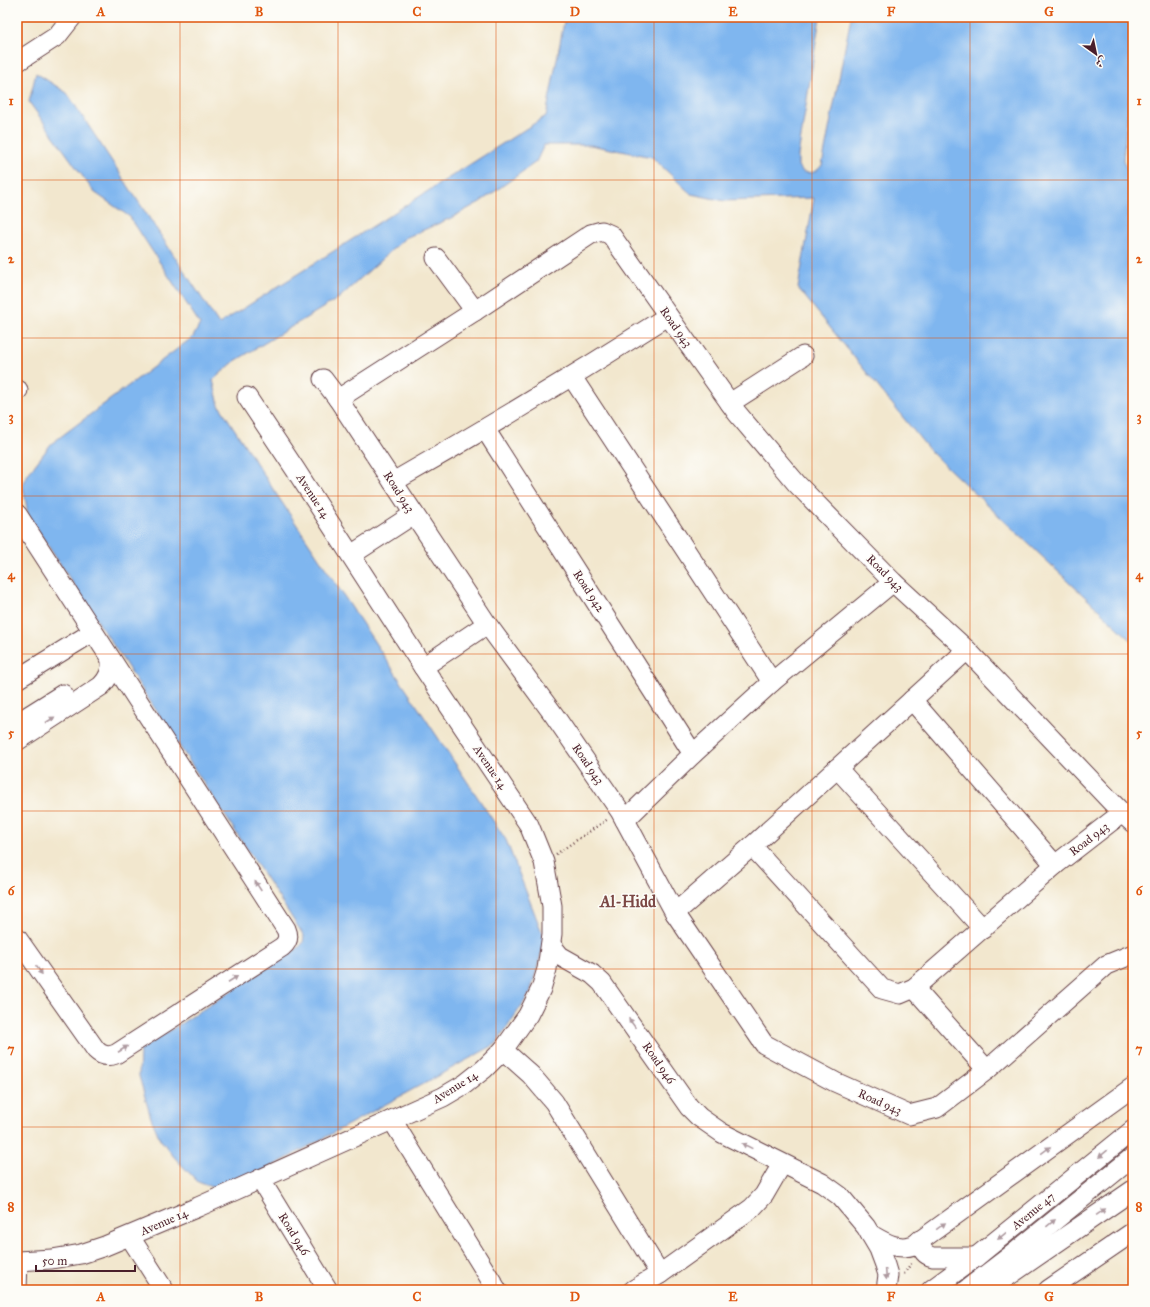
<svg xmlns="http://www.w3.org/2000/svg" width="1150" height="1307" font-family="'IM FELL Great Primer',Amiri,serif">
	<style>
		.water { fill: #7fb6ef; stroke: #646a8d }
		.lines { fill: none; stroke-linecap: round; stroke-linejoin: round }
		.minor-casing { stroke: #633d43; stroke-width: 21 }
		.path { stroke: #633d43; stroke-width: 2.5; stroke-dasharray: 1 3; stroke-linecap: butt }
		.minor { stroke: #fff; stroke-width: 19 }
		.oneway { fill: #ae9aa0 }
		.grid { fill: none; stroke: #e0560e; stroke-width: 1; stroke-opacity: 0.55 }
		.labels { text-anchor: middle; stroke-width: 3; stroke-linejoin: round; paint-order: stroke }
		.street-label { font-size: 12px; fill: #4a1f2b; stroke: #fdfcf7 }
		.district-label { font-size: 16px; font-weight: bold; fill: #7c4845; stroke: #fdfcf7 }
		.neatline { fill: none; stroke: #e0560e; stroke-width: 1.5 }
		.grid-label { font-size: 13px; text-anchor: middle; font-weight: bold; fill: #e0560e }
	</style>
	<rect width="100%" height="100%" fill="#fdfcf7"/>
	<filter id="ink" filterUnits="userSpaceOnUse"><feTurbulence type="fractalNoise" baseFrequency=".025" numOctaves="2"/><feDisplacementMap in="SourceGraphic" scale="8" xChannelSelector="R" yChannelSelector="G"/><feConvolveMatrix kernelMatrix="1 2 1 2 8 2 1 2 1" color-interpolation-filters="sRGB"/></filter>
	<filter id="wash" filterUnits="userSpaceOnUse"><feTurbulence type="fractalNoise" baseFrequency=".012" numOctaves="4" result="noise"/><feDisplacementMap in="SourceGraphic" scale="16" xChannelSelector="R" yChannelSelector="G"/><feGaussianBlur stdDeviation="0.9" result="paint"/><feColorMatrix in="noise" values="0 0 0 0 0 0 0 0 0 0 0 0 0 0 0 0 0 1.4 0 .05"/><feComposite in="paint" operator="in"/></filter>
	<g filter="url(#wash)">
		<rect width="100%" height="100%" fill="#f2e7ce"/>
		<path class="water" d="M 565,17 L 820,17 L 798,156 L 798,166 L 803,172 C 812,174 817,172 822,165 L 851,17 L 1133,17 L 1133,79 L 1129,98 L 1123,160 L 1133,184 L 1133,642 L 931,452 L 798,288 L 814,198 L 725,201 L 691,194 L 652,157 L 590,145 L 544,145 L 536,162 L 480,202 L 451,218 L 405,238 L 339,298 L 235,361 L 213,380 L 219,405 L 271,486 L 506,840 L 545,940 L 530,993 L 496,1044 L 225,1192 L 198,1182 L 175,1158 L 160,1139 L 151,1118 L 139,1076 L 140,1050 L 298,948 L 303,943 L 304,936 L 28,515 L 23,485 L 28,474 L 51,444 L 193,337 L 200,324 L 130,217 L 94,192 L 29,102 L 36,73 L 67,93 L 219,324 L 546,116 Z"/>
	</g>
	<g filter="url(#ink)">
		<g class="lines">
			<defs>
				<g id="minor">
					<polyline points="17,62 57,36 72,17"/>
					<polyline points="436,258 475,311"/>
					<polyline points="572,377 772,682"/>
					<polyline points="323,379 338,399 487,624 554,715 620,811 675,913 764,1044 835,1082 909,1115 937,1108 987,1070 1106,965 1133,954"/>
					<polyline points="17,391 18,390"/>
					<polyline points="338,399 475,311 591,234 602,231 611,235 737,413 797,484 893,582 967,650 1122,813 1133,823"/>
					<polyline points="730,403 803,356"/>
					<polyline points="485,429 693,754"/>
					<path d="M 393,482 C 486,429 577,374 668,316"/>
					<path d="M 17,514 L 286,929 C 289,936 288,942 282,947 L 116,1054 C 108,1057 102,1056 96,1050 L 17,938"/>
					<polyline points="351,555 414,514"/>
					<polyline points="423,667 487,624"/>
					<polyline points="17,679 93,632"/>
					<polyline points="912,700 1055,865"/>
					<polyline points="17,723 63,694"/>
					<path d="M 17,741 L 101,686 C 109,678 112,670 111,660"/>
					<polyline points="837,768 983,929"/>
					<polyline points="625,820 693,754 772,682 893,582"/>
					<polyline points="752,846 882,989 900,994 914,988 1055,865 1122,813"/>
					<polyline points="675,913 752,846 967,650"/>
					<polyline points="551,945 560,956 592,974 602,983 689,1107 699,1117 722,1133 822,1183 840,1196 866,1227 879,1249 885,1265 888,1275 886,1290"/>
					<polyline points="914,988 987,1070"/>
					<polyline points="503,1050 531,1075 554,1102 660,1274"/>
					<polyline points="392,1120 497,1290"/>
					<polyline points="260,1179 328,1290"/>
					<path d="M 870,1234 C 884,1242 897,1251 914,1245 L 1133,1087"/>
					<polyline points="130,1237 164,1290"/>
					<path d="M 920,1240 C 921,1249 924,1255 933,1257 L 976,1257"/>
					<polyline points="17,1261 52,1259 81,1254 105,1246 198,1207 443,1097 465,1084 484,1069 503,1050 528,1015 541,989 547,969 552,934 552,906 544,862 529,825 423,667 295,469 247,397"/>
					<polyline points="17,1290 18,1261"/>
					<polyline points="633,1290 660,1274 752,1208 764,1195 782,1164"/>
					<polyline points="931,1290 976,1257 1133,1130"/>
					<polyline points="966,1290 1018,1250 1133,1157"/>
					<polyline points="988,1290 1133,1190"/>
					<polyline points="1048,1290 1133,1232"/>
				</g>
			</defs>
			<use href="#minor" class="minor-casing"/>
			<g class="path">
				<polyline points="556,854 608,819"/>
				<polyline points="904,1274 912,1262"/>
			</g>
			<use href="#minor" class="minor"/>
		</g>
		<defs><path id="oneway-solid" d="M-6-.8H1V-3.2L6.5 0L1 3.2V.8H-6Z"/></defs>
		<g class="oneway">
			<use href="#oneway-solid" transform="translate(50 720) rotate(-33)"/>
			<use href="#oneway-solid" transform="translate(258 886) rotate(-123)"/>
			<use href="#oneway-solid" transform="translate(39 970) rotate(55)"/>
			<use href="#oneway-solid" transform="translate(233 979) rotate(-33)"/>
			<use href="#oneway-solid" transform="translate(632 1023) rotate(-125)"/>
			<use href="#oneway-solid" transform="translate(123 1049) rotate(-33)"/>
			<use href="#oneway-solid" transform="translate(747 1146) rotate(-154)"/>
			<use href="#oneway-solid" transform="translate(1046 1150) rotate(-36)"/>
			<use href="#oneway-solid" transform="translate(1103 1154) rotate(141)"/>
			<use href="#oneway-solid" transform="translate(1101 1212) rotate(-35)"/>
			<use href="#oneway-solid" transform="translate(1051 1223) rotate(-39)"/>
			<use href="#oneway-solid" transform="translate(941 1226) rotate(-36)"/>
			<use href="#oneway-solid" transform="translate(1002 1236) rotate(141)"/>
			<use href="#oneway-solid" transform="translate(886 1274) rotate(86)"/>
		</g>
	</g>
	<path class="grid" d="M 180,17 L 180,1290M 338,17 L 338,1290M 496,17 L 496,1290M 654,17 L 654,1290M 812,17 L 812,1290M 970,17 L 970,1290M 17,180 L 1133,180M 17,338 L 1133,338M 17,496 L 1133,496M 17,654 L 1133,654M 17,811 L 1133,811M 17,969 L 1133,969M 17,1127 L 1133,1127"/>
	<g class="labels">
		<g class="street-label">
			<text transform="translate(676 327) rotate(55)" y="4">Road 943</text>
			<text transform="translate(399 492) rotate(57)" y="4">Road 943</text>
			<text transform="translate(313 496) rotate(57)" y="4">Avenue 14</text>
			<text transform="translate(885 573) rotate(45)" y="4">Road 943</text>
			<text transform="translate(589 591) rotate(57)" y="4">Road 942</text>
			<text transform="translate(588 764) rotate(56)" y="4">Road 943</text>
			<text transform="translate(490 767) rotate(56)" y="4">Avenue 14</text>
			<text transform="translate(1089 839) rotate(-38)" y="4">Road 943</text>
			<text transform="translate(659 1063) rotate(55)" y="4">Road 946</text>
			<text transform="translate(455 1087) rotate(-32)" y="4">Avenue 14</text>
			<text transform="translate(880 1102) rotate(24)" y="4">Road 943</text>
			<text transform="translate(1033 1211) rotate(-39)" y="4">Avenue 47</text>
			<text transform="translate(164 1222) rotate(-23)" y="4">Avenue 14</text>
			<text transform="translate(294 1234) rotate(58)" y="4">Road 946</text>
		</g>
		<g class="district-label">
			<text x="628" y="907">Al-Hidd</text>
		</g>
	</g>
	<rect width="1150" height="1307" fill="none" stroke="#fdfcf7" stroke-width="44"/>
	<g transform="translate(1096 54) rotate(147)" stroke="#fdfcf7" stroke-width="3" paint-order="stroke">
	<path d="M0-3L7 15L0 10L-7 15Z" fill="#4a1f2b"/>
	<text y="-6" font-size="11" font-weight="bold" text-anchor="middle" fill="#4a1f2b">ش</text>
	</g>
	<path d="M36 1265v6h99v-6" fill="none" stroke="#4a1f2b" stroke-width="2"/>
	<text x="42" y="1265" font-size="12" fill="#4a1f2b" stroke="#fdfcf7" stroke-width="3" paint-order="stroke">50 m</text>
	<rect x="22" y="22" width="1106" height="1263" class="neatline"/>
	<g class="grid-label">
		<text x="101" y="16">A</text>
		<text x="259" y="16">B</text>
		<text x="417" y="16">C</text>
		<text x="575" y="16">D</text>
		<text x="733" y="16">E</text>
		<text x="891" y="16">F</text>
		<text x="1049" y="16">G</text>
		<text x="11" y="105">1</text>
		<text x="1139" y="105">1</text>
		<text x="11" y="263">2</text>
		<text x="1139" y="263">2</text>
		<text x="11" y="421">3</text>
		<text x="1139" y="421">3</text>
		<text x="11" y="579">4</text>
		<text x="1139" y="579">4</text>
		<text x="11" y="737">5</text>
		<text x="1139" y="737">5</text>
		<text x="11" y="895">6</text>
		<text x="1139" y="895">6</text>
		<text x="11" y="1053">7</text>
		<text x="1139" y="1053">7</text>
		<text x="11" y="1211">8</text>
		<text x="1139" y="1211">8</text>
		<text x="101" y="1301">A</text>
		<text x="259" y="1301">B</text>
		<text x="417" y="1301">C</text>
		<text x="575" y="1301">D</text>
		<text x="733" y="1301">E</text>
		<text x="891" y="1301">F</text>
		<text x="1049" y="1301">G</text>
	</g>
</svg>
